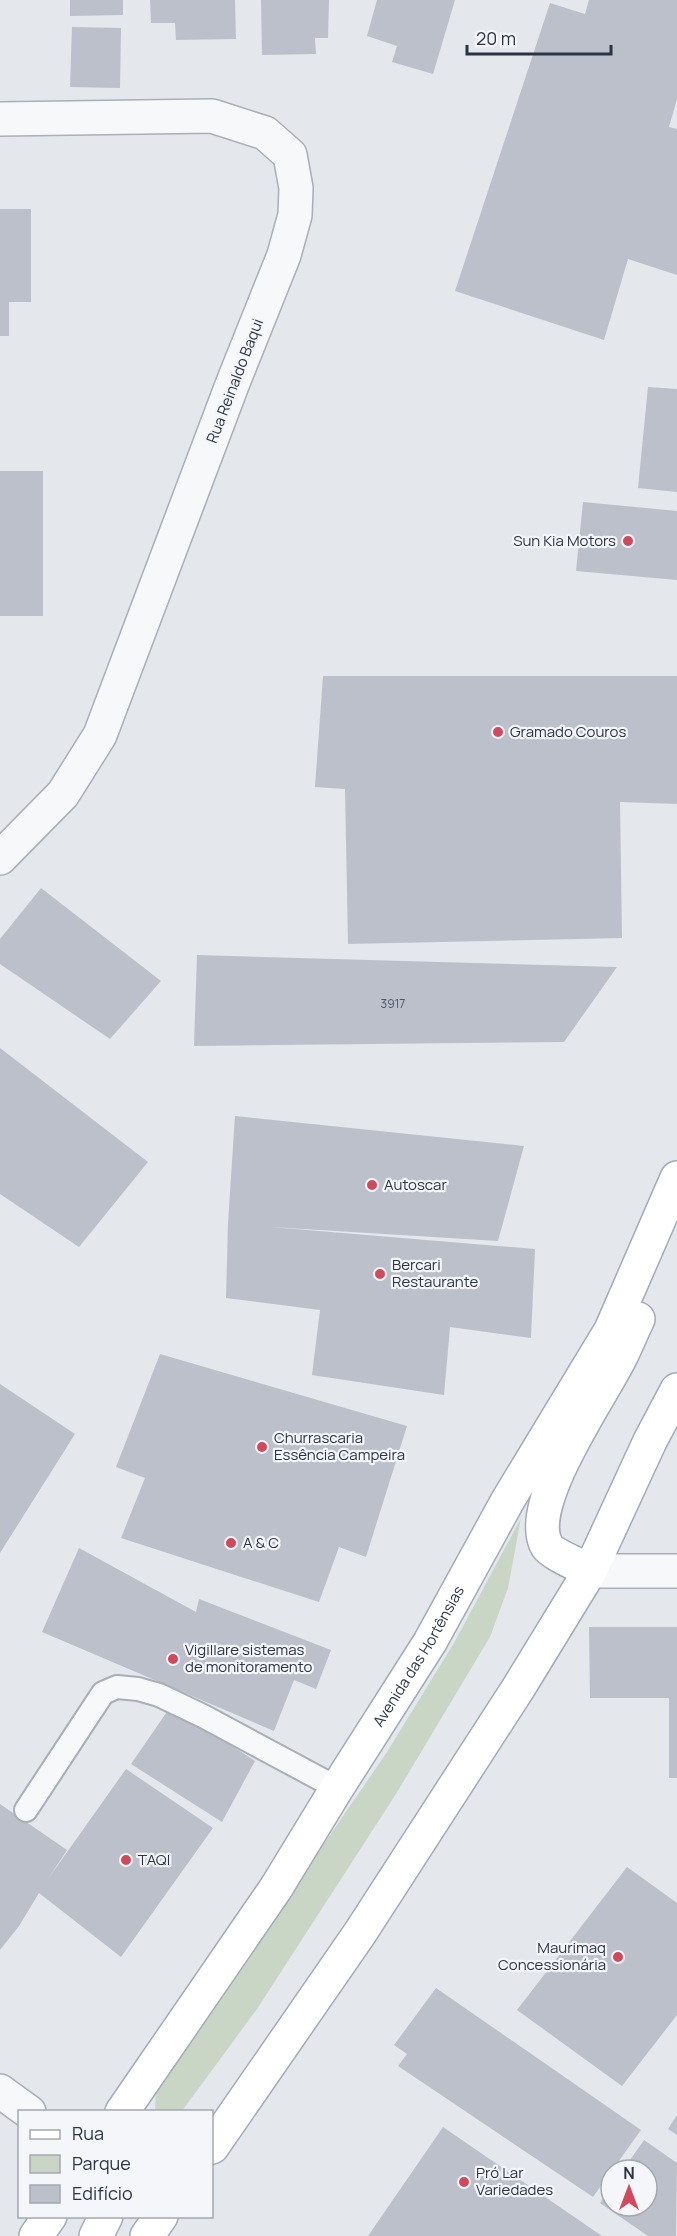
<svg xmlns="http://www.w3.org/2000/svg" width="677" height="2236" font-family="Manrope,sans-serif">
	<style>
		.green { fill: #c9d6c5 }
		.building { fill: #bbc0ca }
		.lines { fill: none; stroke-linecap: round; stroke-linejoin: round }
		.service-casing { stroke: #a9aeb7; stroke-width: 26 }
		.minor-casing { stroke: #a9aeb7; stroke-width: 36 }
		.primary-casing { stroke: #a3abb8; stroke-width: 36 }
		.service { stroke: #f7f8fa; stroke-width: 22 }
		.minor { stroke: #f7f8fa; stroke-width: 33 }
		.primary { stroke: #fff; stroke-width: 33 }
		.poi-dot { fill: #d1495b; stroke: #f4f6f9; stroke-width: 2 }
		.labels { text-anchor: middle; stroke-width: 4.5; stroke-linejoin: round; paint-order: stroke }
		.number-label { font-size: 12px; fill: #4f5766 }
		.street-label { font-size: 15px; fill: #2b3445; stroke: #f4f6f9 }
		.poi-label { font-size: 15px; fill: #2b3445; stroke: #f4f6f9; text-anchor: start }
	</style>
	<rect width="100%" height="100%" fill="#e4e7ec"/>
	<polygon class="green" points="521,1518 508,1588 490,1637 396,1794 257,2009 182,2111 155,2112 156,2089 387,1752 454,1643"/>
	<g class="building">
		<polygon points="70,0 123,0 123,15 70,16"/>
		<polygon points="150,0 235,0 236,39 176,40 175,23 151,23"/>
		<polygon points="261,0 329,0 328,38 315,38 316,54 262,55"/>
		<polygon points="377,0 455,0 433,74 392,62 397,46 367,36"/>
		<polygon points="589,0 677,0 677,99 669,127 677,129 677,275 628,259 604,340 455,291 550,3 585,14"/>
		<polygon points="72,27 121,28 120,88 70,87"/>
		<polygon points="0,209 31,209 31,302 9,302 9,336 0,336"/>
		<polygon points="648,387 677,389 677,492 638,488"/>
		<rect x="0" y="471" width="43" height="145"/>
		<polygon points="583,502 677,511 677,580 576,571"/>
		<polygon points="323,676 677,676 677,804 620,802 622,938 348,944 345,789 315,787"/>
		<polygon points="41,888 161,981 110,1039 0,964 0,939"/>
		<polygon points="197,955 617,967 564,1042 194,1046"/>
		<polygon points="0,1048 148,1162 79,1247 0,1194"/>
		<polygon points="235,1116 524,1146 498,1241 271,1227 535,1249 531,1338 450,1327 444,1395 312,1375 320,1310 226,1298 228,1223"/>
		<polygon points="160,1354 407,1426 366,1557 339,1547 319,1602 121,1538 145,1478 116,1467"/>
		<polygon points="0,1384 75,1434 0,1553"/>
		<polygon points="79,1548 196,1612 199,1599 331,1650 316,1689 294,1680 274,1731 42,1632"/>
		<polygon points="589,1627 677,1627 677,1778 669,1778 669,1698 590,1698"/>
		<polygon points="171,1706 255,1761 222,1822 131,1764"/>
		<polygon points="126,1769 213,1828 121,1957 39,1893 19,1926 0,1950 0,1804 67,1850 48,1879"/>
		<polygon points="627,1867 677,1903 677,2015 622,2086 517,2010"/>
		<polygon points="436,1988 641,2130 593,2197 398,2066 407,2054 394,2045"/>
		<polygon points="677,2115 677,2135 668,2129"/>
		<polygon points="443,2127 602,2236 368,2236"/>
		<polygon points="644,2140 677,2163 676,2236 648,2236 600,2203 611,2187 611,2206 647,2206 647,2170 623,2170"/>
	</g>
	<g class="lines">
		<defs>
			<polyline id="service" points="26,1810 103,1693 117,1687 138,1689 159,1695 203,1716 337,1788"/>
			<g id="minor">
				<polyline points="0,119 212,116 265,133 290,155 296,188 295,215 284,255 232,385 100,735 63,794 0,858"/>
				<polyline points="590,1571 677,1571"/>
				<polyline points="0,2091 29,2112"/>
			</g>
			<g id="primary">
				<path d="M 590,1571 C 581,1566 552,1554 547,1546 C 523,1505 602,1396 621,1356 C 627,1344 632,1331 638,1319"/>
				<path id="s1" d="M 122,2112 L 276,1888 L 337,1788 L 430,1642 L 508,1500 L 611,1330 L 677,1178"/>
				<polyline points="212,2147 360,1933 519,1687 590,1571 650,1441 677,1390"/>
				<polyline points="36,2236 50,2216"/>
				<polyline points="96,2236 106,2216"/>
				<polyline points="147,2236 161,2216"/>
			</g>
		</defs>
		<use href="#service" class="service-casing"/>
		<use href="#minor" class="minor-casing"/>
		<use href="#primary" class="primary-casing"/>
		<use href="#service" class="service"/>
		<use href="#minor" class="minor"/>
		<use href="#primary" class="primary"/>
	</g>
	<g class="poi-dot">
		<circle cx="628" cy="541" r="6"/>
		<circle cx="498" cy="732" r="6"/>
		<circle cx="372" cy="1185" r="6"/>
		<circle cx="380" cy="1274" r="6"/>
		<circle cx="262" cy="1447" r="6"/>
		<circle cx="231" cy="1543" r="6"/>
		<circle cx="173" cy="1659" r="6"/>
		<circle cx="126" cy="1860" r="6"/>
		<circle cx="618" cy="1957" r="6"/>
		<circle cx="464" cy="2182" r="6"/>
	</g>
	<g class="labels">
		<g class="number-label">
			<text x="393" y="1008">3917</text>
		</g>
		<g class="street-label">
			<text transform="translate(235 381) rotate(-69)" y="5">Rua Reinaldo Baqui</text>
			<text dy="5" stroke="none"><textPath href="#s1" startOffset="544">Avenida das Hortênsias</textPath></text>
		</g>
		<g class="poi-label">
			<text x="616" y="546" text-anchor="end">Sun Kia Motors</text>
			<text x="510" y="737">Gramado Couros</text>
			<text x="384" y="1190">Autoscar</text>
			<text x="392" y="1270">Bercari<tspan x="392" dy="17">Restaurante</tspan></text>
			<text x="274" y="1443">Churrascaria<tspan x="274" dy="17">Essência Campeira</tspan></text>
			<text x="243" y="1548">A &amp; C</text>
			<text x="185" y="1655">Vigillare sistemas<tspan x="185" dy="17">de monitoramento</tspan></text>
			<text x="138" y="1865">TAQI</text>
			<text x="606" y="1953" text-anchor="end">Maurimaq<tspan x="606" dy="17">Concessionária</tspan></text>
			<text x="476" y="2178">Pró Lar<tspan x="476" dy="17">Variedades</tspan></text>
		</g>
	</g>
	<rect x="18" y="2110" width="195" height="108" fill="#f4f6f9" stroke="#a4a8b1" stroke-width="1.5"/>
	<rect x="30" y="2130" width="30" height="9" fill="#ffffff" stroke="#a4a8b1" stroke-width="1.5"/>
	<text x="72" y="2140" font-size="18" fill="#2b3445">Rua</text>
	<rect x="30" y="2155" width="30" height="18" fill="#c9d6c5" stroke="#a4a8b1" stroke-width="1.5"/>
	<text x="72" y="2170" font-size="18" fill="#2b3445">Parque</text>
	<rect x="30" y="2185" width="30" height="18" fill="#bbc0ca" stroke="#a4a8b1" stroke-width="1.5"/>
	<text x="72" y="2200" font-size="18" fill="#2b3445">Edifício</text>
	<g transform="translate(629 2188)"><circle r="28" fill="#f4f6f9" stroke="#a4a8b1" stroke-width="1.5"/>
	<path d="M0-4.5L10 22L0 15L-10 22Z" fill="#d1495b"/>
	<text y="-9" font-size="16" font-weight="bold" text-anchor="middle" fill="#2b3445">N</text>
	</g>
	<path d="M467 45v9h144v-9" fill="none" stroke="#2b3445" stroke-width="3"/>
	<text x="476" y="45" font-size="18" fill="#2b3445" stroke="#f4f6f9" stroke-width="4.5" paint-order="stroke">20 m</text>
</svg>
